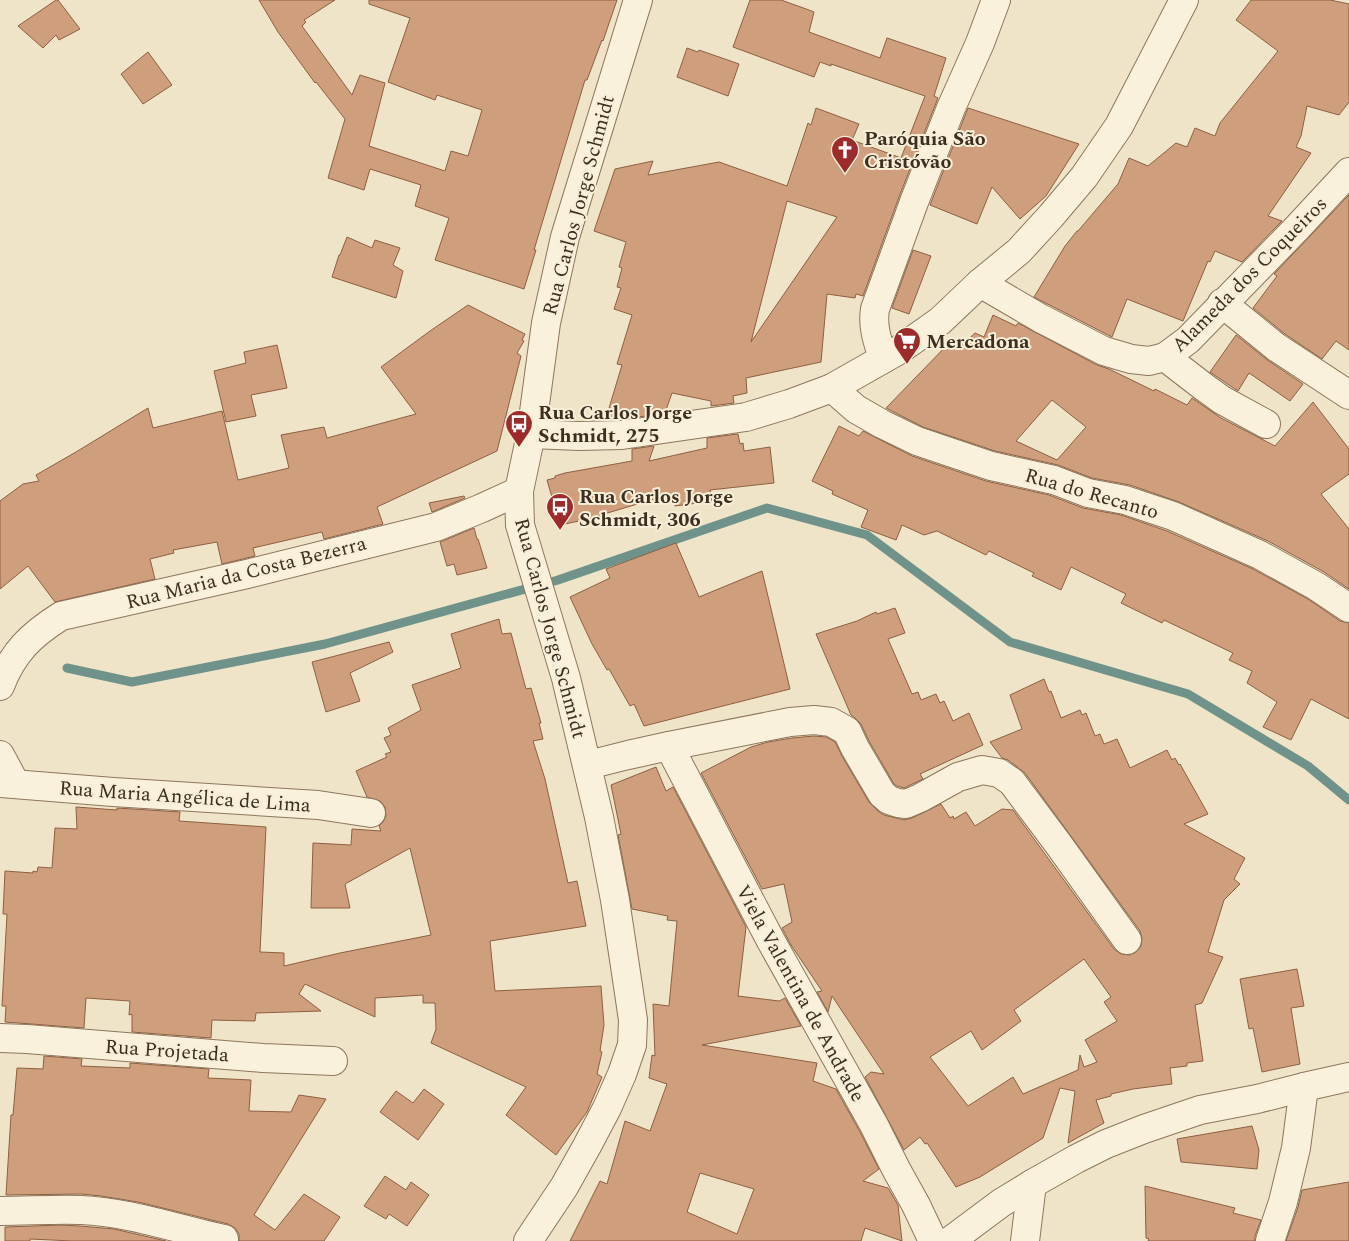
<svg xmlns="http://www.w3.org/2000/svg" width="1349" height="1241" font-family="Spectral,serif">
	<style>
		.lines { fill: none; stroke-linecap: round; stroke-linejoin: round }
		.stream { stroke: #6f938a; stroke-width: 9 }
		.building { fill: #cf9f7d; stroke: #8d5f41; fill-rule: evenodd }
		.minor-casing { stroke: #8d765c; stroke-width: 30 }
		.minor { stroke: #faf1dc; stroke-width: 28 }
		.labels { text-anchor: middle; stroke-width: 4; stroke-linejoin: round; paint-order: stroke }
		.poi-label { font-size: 20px; font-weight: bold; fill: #3d2e20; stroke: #f7eed8; text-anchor: start }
		.street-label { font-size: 20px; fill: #3d2e20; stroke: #f7eed8 }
	</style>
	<rect width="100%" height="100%" fill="#f0e4c8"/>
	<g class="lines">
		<polyline class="stream" points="67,668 132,682 325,644 558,580 767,508 867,535 1010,642 1188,694 1308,766 1349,800"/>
	</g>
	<g class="building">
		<polygon points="56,0 58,0 80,29 59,40 56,35 43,48 18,26"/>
		<polygon points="259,0 335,0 304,20 306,22 302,26 352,95 360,75 385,83 369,146 445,171 451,151 468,156 482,110 437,95 435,100 388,82 410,18 369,4 369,0 617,0 603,41 602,40 587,80 585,80 534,250 536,250 524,289 435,260 449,218 415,206 421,185 370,169 364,190 328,178 345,119 316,82 315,83 278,32"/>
		<path d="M 750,0 L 781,0 L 809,10 L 814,12 L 809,32 L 880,58 L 887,38 L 946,58 L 934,96 L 938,98 L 899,197 L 863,296 L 856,294 L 855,298 L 827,294 L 821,362 L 746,378 L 747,393 L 733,396 L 734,403 L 711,406 L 711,401 L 672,393 L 665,413 L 632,418 L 632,416 L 606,418 L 622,365 L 617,364 L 632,315 L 614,309 L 621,288 L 617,287 L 622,268 L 619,267 L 626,242 L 594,231 L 615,169 L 653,161 L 648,175 L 719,162 L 787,186 L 808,123 L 811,125 L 816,108 L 859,124 L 852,140 L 901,158 L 925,96 L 831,64 L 831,66 L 820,62 L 814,77 L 733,47 ZM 787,201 L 837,217 L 751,342 Z"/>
		<polygon points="1251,0 1330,0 1349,4 1349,102 1339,115 1307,106 1301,136 1296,147 1311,153 1268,216 1282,221 1242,262 1215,251 1210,262 1208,261 1183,321 1127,299 1112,337 1034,297 1065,246 1077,231 1078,231 1118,184 1129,158 1148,166 1176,143 1187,147 1195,128 1215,136 1220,123 1278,51 1236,20"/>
		<polygon points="687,48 698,52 699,50 739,64 728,96 677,77"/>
		<polygon points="148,52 172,85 143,104 121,74"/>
		<polygon points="968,108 1079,144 1046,196 1020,219 992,187 977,224 930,205"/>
		<polygon points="1349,195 1349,350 1336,341 1322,359 1285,334 1253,308 1277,276 1274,274"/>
		<polygon points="347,237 372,248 375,240 400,248 393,265 403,271 396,298 332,277 339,255 340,255"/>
		<polygon points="913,250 931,256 909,314 892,308"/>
		<polygon points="468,305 525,334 522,340 524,341 517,353 521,356 497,451 377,507 383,524 324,539 322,532 253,548 255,556 222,564 217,542 173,550 174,553 150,559 155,579 55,602 28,566 0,589 0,501 23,484 39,481 36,475 76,452 148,408 153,428 222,411 238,480 289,468 281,435 324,427 327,438 416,414 381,367 430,331"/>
		<path d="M 993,315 L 1016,326 L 1018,323 L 1097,365 L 1109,369 L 1154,391 L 1155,389 L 1187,405 L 1192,398 L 1221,418 L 1275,446 L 1313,402 L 1349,449 L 1349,474 L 1321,494 L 1349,529 L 1349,589 L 1324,572 L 1268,541 L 1179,502 L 1130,485 L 1092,478 L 1058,465 L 995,451 L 923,427 L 886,408 L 952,340 L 958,349 L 975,333 L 984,337 ZM 1052,400 L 1086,427 L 1057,460 L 1016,441 Z"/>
		<polygon points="1236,335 1266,359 1303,384 1290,401 1249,373 1238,391 1210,372"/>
		<polygon points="277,345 287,388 251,395 256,416 226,422 214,371 246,363 244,352"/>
		<polygon points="839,426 859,436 863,431 912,456 986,481 1049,495 1083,508 1121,515 1167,531 1253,569 1308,599 1340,621 1349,623 1349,719 1311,699 1291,740 1263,727 1277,702 1247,683 1252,671 1229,660 1233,653 1164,620 1162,623 1121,603 1126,594 1071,567 1061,590 1032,576 1034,573 989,551 986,555 937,531 924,535 902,525 896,540 861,527 868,510 832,494 833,491 812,481"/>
		<polygon points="738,434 740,444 743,443 744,451 770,447 774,483 710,490 712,501 675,506 674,500 663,503 661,497 584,520 560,525 547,480 555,478 555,476 565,473 632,461 632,449 654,446 649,461 707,448 707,438"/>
		<polygon points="464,496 465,498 432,512 429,503"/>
		<polygon points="474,528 477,539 478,539 487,568 457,575 454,564 447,566 440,542"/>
		<polygon points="676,543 699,597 762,571 790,689 644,726 634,704 630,706 609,669 607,670 592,644 570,597 610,578 606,569"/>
		<polygon points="895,608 905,633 888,639 912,694 918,692 921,700 936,694 940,703 944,701 953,721 969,713 983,745 920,774 923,779 904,788 897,786 894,784 869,741 861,724 855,718 851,715 816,634 857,621 876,612 877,614"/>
		<polygon points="499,619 502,634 511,633 526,689 531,688 541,723 539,723 543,739 533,741 545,779 568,883 577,881 586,926 490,941 495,991 601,986 604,1025 600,1051 602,1052 597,1074 602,1077 587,1112 556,1155 506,1115 526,1087 431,1043 436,1029 435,1003 423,1003 423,995 375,998 375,1017 305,984 299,994 321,1011 256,1013 255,1021 212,1020 211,1038 132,1032 132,1014 129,1015 130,1001 86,998 84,1028 5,1022 6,1006 2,1006 7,914 3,914 5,871 33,873 33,871 37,872 38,867 52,868 55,828 77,829 76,807 117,810 117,808 180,812 179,821 266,827 260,952 284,953 284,966 340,953 431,935 410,848 345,884 350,908 311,908 313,843 351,845 352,829 381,831 379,826 383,822 386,816 385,807 380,801 367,797 356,771 387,757 385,754 391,752 384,738 391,735 388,728 421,710 412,685 461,668 451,634"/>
		<polygon points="389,642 393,652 350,673 360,701 326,712 312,662"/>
		<path d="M 1044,679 L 1049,692 L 1051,691 L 1061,718 L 1080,710 L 1082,715 L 1086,713 L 1095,736 L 1100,734 L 1104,744 L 1117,739 L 1130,768 L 1167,750 L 1172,760 L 1175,758 L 1179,765 L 1180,764 L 1208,814 L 1184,824 L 1245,858 L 1234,879 L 1240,884 L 1224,900 L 1208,952 L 1223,957 L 1202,1003 L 1195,1005 L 1203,1061 L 1187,1063 L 1187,1066 L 1170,1068 L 1172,1084 L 1133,1089 L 1111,1094 L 1111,1096 L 1096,1100 L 1104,1123 L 1068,1143 L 1075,1091 L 1060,1088 L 1043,1138 L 980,1177 L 956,1187 L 927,1143 L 925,1144 L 920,1137 L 904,1150 L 865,1077 L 871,1072 L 884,1074 L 832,996 L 828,1012 L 817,992 L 822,991 L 791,945 L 782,928 L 792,922 L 784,884 L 762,889 L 701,773 L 751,747 L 768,742 L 792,738 L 814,736 L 826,737 L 835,742 L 842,756 L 869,802 L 879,812 L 884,815 L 904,820 L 912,818 L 941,804 L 950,818 L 953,816 L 954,819 L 966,812 L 975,826 L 1002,809 L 1013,810 L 1114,949 L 1121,954 L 1129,955 L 1136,952 L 1141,946 L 1142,938 L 1140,931 L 1025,773 L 1008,760 L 1002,758 L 990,742 L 1022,729 L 1010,695 ZM 1084,959 L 1111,997 L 1104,1002 L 1117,1021 L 1085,1040 L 1097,1062 L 1084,1067 L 1080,1055 L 1078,1070 L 1023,1094 L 1013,1077 L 968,1106 L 930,1057 L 971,1031 L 982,1050 L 1021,1021 L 1014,1010 Z"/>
		<path d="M 656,767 L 666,791 L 673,787 L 746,927 L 738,996 L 779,1001 L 785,998 L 801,1026 L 702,1045 L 817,1063 L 813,1081 L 836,1089 L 860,1132 L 879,1169 L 863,1181 L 888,1188 L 898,1205 L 902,1241 L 865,1228 L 861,1241 L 570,1241 L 600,1181 L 607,1184 L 625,1121 L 650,1131 L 667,1084 L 649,1078 L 652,1055 L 655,1056 L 653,1004 L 669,1006 L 677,921 L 667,920 L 668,916 L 632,909 L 618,835 L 621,834 L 611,785 ZM 700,1173 L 754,1189 L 737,1234 L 687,1212 Z"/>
		<polygon points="1297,969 1304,1006 1291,1008 1300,1064 1262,1072 1253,1028 1249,1029 1240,979"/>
		<polygon points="44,1056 82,1059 81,1066 130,1068 130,1063 209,1069 208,1078 251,1080 249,1111 291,1112 299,1095 326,1099 254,1215 275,1230 304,1194 340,1217 324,1241 239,1241 239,1234 235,1228 228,1224 138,1202 101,1196 81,1194 6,1195 11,1115 13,1115 17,1068 43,1069"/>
		<polygon points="424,1089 444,1104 418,1140 380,1112 396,1091 413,1103"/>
		<polygon points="1252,1126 1259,1150 1257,1169 1181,1162 1177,1139"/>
		<polygon points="385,1176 406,1190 411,1182 429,1195 407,1226 389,1214 386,1219 364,1206"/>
		<polygon points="1349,1182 1349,1241 1286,1241 1298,1207 1302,1190"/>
		<polygon points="1145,1186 1235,1208 1233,1213 1261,1220 1255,1236 1255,1241 1148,1241 1149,1239 1146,1238"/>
		<polygon points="61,1225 80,1226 114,1229 166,1241 73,1241 30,1239 30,1241 5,1241 5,1227"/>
	</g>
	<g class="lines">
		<defs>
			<g id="minor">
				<polyline points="980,283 1040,318 1104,351 1131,359 1149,361 1165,357 1188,340 1297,228 1349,172"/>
				<polyline points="1222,303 1276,347 1349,395"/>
				<polyline points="1165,357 1204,387 1222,400 1266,424"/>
				<path d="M 883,359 C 878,342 872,327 875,309 L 914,202 L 951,108 L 980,43 L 996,0"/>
				<polyline points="832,388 856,409 882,424 917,441 991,466 1054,480 1088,493 1125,500 1173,516 1260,555 1316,586 1349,608"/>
				<polyline points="531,434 579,436 622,435 746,417 789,404 832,388 899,350 940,321 980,283 1019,251 1051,216 1084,177 1119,126 1184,0"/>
				<path d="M 0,686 C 13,652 31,635 61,616 L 247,574 L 436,527 L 482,508 L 519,491"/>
				<polyline points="669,746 771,941 874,1125 896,1169 916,1205 933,1241"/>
				<polyline points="0,755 15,783"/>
				<polyline points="588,765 628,755 669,746 790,722 814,720 831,722 847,731 855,748 882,794 889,800 898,803 906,804 920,798 958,777 982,770 999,773 1012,782 1059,845 1127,940"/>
				<polyline points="0,783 113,792 318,805 371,813"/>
				<polyline points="0,1038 27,1039 263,1058 333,1061"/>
				<path d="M 0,1211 C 27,1211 54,1209 81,1210 C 129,1212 177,1229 224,1239"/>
				<polyline points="528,1241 564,1187 587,1146 607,1108 622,1074 632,1045 633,1020 628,986 615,900 599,817 566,678 520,525 519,491 531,434 546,323 565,237 638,0"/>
				<polyline points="950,1241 1001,1203 1032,1184 1076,1159 1106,1144 1144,1129 1200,1110 1257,1099 1304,1087 1349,1077"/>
				<polyline points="1025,1241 1032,1184"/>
				<polyline points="1270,1241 1283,1202 1296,1148 1304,1087"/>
			</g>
		</defs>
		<use href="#minor" class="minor-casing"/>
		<use href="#minor" class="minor"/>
	</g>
	<defs>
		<symbol id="church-pin" viewBox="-11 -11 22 30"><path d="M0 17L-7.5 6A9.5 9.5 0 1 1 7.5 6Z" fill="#9e2a2b" stroke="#f7eed8"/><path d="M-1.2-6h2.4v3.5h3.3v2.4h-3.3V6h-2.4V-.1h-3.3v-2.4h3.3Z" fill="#fff"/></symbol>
		<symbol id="supermarket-pin" viewBox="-11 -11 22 30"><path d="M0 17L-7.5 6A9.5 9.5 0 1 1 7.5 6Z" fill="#9e2a2b" stroke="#f7eed8"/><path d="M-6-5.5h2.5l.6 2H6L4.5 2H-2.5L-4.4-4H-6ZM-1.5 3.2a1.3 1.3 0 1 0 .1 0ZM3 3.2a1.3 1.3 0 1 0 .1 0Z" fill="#fff"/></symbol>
		<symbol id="bus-pin" viewBox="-11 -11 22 30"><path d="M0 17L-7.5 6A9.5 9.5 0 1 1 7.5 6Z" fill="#9e2a2b" stroke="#f7eed8"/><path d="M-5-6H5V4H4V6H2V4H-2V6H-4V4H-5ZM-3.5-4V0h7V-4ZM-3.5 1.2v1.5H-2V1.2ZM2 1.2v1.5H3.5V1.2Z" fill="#fff"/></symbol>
	</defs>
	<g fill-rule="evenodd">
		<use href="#church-pin" x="829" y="134" width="32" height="43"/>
		<use href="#supermarket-pin" x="891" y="325" width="32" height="43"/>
		<use href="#bus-pin" x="503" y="408" width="32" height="43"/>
		<use href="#bus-pin" x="544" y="491" width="32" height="43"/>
	</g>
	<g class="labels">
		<g class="poi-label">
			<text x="864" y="145">Paróquia São<tspan x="864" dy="23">Cristóvão</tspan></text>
			<text x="926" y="348">Mercadona</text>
			<text x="538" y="419">Rua Carlos Jorge<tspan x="538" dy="23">Schmidt, 275</tspan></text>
			<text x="579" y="503">Rua Carlos Jorge<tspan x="579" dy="23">Schmidt, 306</tspan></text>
		</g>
		<g class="street-label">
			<text transform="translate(578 205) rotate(-75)" y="7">Rua Carlos Jorge Schmidt</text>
			<text transform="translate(1249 274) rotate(-45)" y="7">Alameda dos Coqueiros</text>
			<text transform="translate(1092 493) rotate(16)" y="7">Rua do Recanto</text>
			<text transform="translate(246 572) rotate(-14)" y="7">Rua Maria da Costa Bezerra</text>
			<text transform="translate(551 628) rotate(75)" y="7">Rua Carlos Jorge Schmidt</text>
			<text transform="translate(185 796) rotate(4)" y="7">Rua Maria Angélica de Lima</text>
			<text transform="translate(801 993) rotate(61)" y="7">Viela Valentina de Andrade</text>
			<text transform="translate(167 1050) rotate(4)" y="7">Rua Projetada</text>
		</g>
	</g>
</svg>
